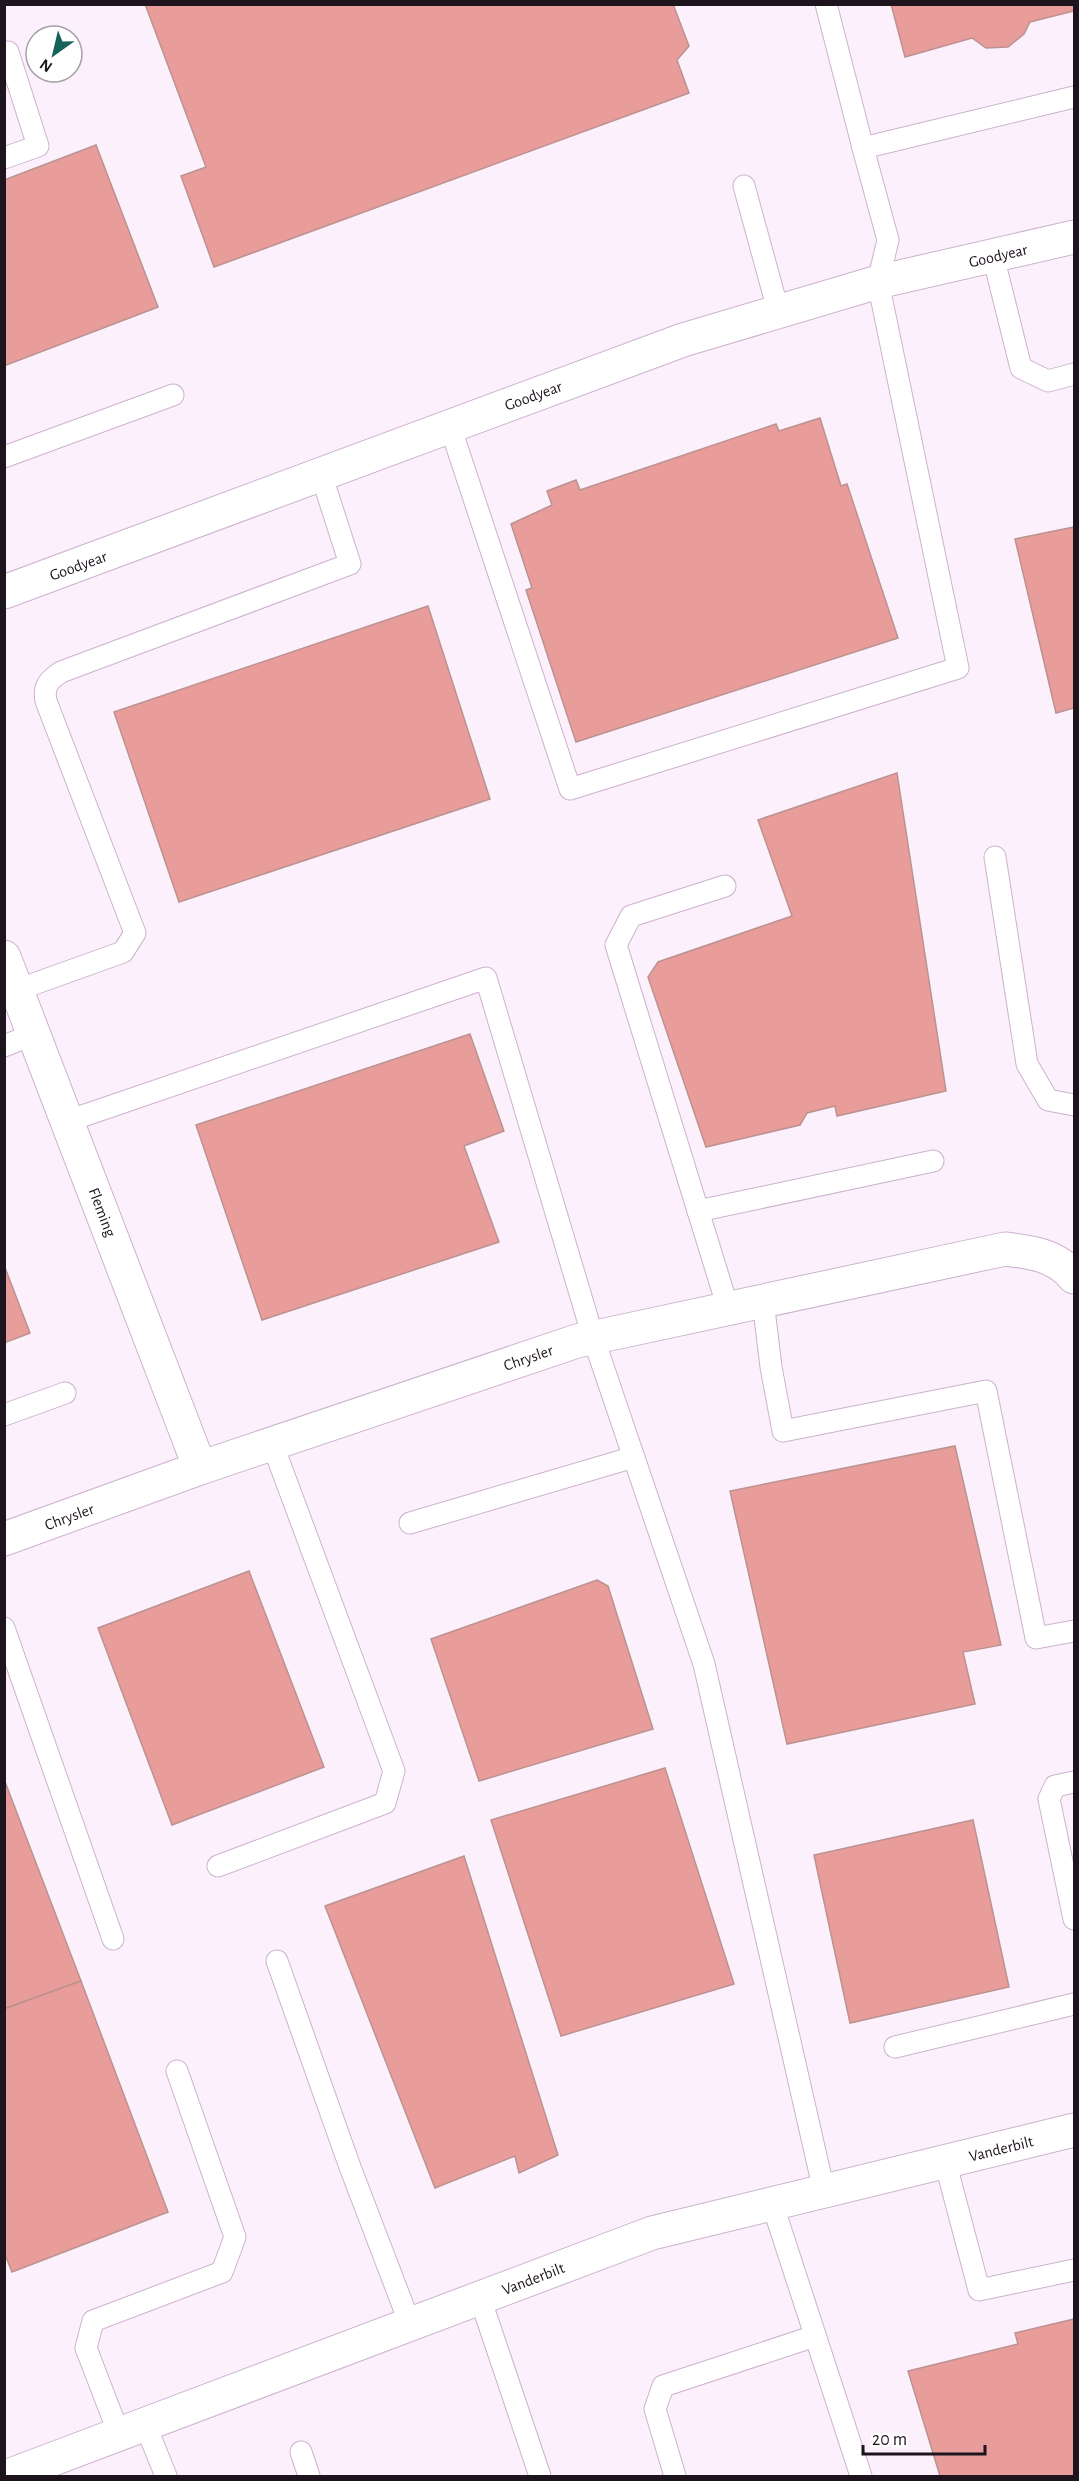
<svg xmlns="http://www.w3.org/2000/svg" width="1079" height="2481" font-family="'Alegreya Sans',sans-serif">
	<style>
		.building { fill: #e99d9a; stroke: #bb9290; stroke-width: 1.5 }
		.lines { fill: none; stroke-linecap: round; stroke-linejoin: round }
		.service-casing { stroke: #cdb2cf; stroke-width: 23 }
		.tertiary-casing { stroke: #cdb2cf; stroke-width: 35 }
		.service { stroke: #fff; stroke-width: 21 }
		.tertiary { stroke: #fff; stroke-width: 33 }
		.labels { text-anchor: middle; stroke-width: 4.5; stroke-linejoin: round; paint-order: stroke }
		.street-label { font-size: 16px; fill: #1d141e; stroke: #fff }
	</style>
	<rect width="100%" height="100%" fill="#fbf0fc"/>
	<g class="building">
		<polygon points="145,4 673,4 689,46 677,60 689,93 214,267 181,176 206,167"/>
		<polygon points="891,4 1074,4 1074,11 1030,22 1024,34 1008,47 986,48 972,38 905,57"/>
		<polygon points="96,145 158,307 4,366 4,180"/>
		<polygon points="820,418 841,486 847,484 898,638 576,742 526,590 532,588 511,524 552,505 547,491 576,480 580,490 776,424 779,431"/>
		<polygon points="1074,527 1074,708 1056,713 1015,539"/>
		<polygon points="428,606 490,799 179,902 114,712"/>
		<polygon points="897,773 946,1091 837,1116 835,1106 807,1113 800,1125 706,1147 648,977 658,962 792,916 758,820"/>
		<polygon points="470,1034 504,1131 464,1146 499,1242 262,1320 196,1125"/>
		<polygon points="4,1265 30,1333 4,1343"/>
		<polygon points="955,1446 1001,1645 963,1652 975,1704 787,1744 730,1491"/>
		<polygon points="249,1571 324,1767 172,1825 98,1628"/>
		<polygon points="597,1580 608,1586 653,1729 479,1781 431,1639"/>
		<polygon points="665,1768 734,1984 561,2036 491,1820"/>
		<polygon points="4,1779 81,1981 4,2009"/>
		<polygon points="973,1820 1009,1987 850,2023 814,1855"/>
		<polygon points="464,1856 558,2155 519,2173 515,2156 435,2188 325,1906"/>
		<polygon points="81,1981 168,2212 12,2272 4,2252 4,2009"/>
		<polygon points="1074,2319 1074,2476 940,2476 908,2371 1018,2344 1015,2333"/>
	</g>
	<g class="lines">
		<defs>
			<g id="service">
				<polyline points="826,4 863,148 1074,97"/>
				<polyline points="4,54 8,52 38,146 4,158"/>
				<polyline points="744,186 778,310"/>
				<polyline points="993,256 1021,368 1048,381 1074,374"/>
				<polyline points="450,426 570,789 958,668 878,282 888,240 863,148"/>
				<polyline points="4,457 173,395"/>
				<polyline points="995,857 1027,1064 1048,1100 1074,1105"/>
				<polyline points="725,886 631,916 616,945 728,1308"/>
				<path d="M 17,990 L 123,952 L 135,933 L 46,701 C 43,686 49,680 61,672 L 350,564 L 321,474"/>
				<polyline points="4,1046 34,1034"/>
				<polyline points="68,1121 486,978 593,1337 704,1664 824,2191"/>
				<polyline points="698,1211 933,1161"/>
				<polyline points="763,1301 771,1367 783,1431 986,1391 1036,1638 1074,1631"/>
				<polyline points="4,1415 65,1393"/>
				<polyline points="410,1523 634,1457"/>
				<polyline points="4,1628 113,1939"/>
				<polyline points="1074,1782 1055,1786 1049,1799 1074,1919"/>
				<polyline points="218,1866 385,1803 394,1771 272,1443"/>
				<polyline points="277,1961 350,2167 410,2324"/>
				<polyline points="895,2047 1074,2004"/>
				<polyline points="945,2161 979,2290 1074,2270"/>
				<polyline points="772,2203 861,2476"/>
				<polyline points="480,2298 540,2476"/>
				<polyline points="145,2424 166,2476"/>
				<polyline points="119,2434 86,2348 93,2321 222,2272 235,2237 177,2071"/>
				<polyline points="301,2452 309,2476"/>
				<polyline points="675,2476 655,2409 663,2386 815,2336"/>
			</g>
			<g id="tertiary">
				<polyline points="4,592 683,340 878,282 1074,237"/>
				<polyline points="4,957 200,1468"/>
				<path d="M 4,1539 L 200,1468 L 577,1341 L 1005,1249 C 1031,1252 1056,1255 1074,1277"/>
				<polyline points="8,2476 652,2233 1074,2130"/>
			</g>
		</defs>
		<use href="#service" class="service-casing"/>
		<use href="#tertiary" class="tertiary-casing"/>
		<use href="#service" class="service"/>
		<use href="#tertiary" class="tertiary"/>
	</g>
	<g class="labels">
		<g class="street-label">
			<text transform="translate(998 255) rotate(-13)" y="6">Goodyear</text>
			<text transform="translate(533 395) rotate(-20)" y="6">Goodyear</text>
			<text transform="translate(78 565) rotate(-20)" y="6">Goodyear</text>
			<text transform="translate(103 1212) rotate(69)" y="6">Fleming</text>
			<text transform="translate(528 1357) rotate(-19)" y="6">Chrysler</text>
			<text transform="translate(69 1516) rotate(-20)" y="6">Chrysler</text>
			<text transform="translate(1001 2148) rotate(-14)" y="6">Vanderbilt</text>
			<text transform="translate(533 2278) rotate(-21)" y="6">Vanderbilt</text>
		</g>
	</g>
	<rect width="1079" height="2481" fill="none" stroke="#1d141e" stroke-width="12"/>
	<g transform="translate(54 54) rotate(214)"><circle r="28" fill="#ffffff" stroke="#a5a1a5" stroke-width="1.5"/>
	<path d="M0-4.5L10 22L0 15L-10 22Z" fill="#16635b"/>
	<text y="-9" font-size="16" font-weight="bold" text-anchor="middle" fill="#1d141e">N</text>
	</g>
	<path d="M863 2445v9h122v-9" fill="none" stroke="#1d141e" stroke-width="3"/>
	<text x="872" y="2445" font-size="18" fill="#1d141e" stroke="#ffffff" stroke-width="4.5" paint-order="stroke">20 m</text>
</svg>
